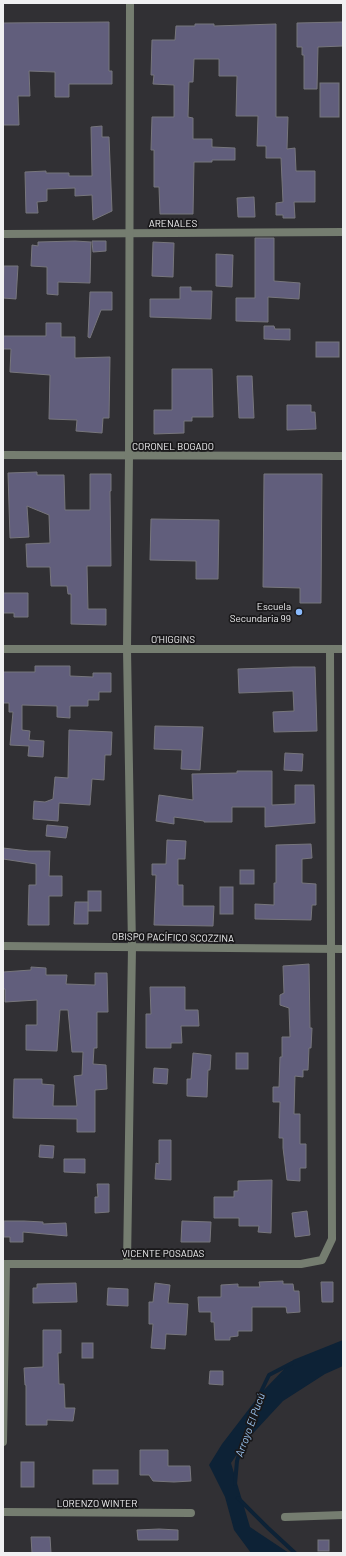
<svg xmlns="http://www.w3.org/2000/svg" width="346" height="1556" font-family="Barlow,sans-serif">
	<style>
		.water { fill: #0d2236 }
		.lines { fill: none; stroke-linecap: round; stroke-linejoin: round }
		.stream { stroke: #0d2236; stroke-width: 4 }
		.building { fill: #615e7c; stroke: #77767c }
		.street { stroke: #757d70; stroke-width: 8 }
		.poi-dot { fill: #8abafc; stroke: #19181a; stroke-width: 1.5 }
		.labels { text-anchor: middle; stroke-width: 3.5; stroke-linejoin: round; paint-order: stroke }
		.street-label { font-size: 10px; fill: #f0f0f2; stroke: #19181a }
		.poi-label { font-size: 10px; fill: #f0f0f2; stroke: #19181a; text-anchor: end }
		.water-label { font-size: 11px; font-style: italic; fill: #9cc6f3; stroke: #19181a }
	</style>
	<rect width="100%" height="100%" fill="#313034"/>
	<polygon class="water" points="343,1340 343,1366 325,1374 283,1401 246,1441 231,1463 250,1527 289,1553 251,1553 234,1530 225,1497 209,1465 222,1444 262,1392 293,1360"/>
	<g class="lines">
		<g class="stream">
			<polyline points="258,1398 269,1375 292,1363"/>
			<polyline points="235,1484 237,1461 242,1444"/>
			<polyline points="238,1498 268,1528 295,1553"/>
		</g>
	</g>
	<g class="building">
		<polygon points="109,22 109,71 112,71 112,84 69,84 69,97 55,97 55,72 29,71 30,96 18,96 19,125 3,125 3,23"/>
		<polygon points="343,22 343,46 318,47 317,89 304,89 304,55 302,55 302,47 297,47 297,23"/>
		<polygon points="195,24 214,24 214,26 276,24 276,117 288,117 287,149 295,148 296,171 315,171 315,202 294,202 295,218 283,218 283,215 276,215 276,203 283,202 281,158 266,158 266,146 257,146 258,116 236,116 237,76 219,76 219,59 194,59 193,82 189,82 188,117 193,118 193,139 212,139 212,147 235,148 235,160 212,160 212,162 194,162 193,214 160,214 159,187 154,187 154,150 151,150 152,117 174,117 174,85 153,84 154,75 151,75 152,40 175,40 176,26 195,26"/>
		<rect x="320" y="83" width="19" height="34"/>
		<polygon points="102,126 102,137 109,137 112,211 93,220 92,195 75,196 75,188 47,189 47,201 37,202 38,213 26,213 25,172 46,171 46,173 69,173 69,176 92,176 91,127"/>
		<polygon points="254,197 255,217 238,217 237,198"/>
		<polygon points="255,238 274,238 274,281 300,283 299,299 268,297 268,322 236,321 236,298 255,298"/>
		<polygon points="75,241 91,242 90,283 58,282 58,295 47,294 47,267 31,266 32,245 38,246 38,242"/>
		<polygon points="92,241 106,241 106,251 93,252"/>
		<polygon points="153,242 174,243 173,277 152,276"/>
		<polygon points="216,254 233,255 232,287 216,286"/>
		<polygon points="4,266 18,266 16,299 3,298"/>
		<polygon points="180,287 191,287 191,291 212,291 211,319 150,317 150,299 180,299"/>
		<polygon points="90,292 112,292 112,310 101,310 90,338 88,337"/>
		<polygon points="46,323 61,323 61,337 75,337 75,358 110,357 109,418 103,418 102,433 76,431 77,420 49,419 50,375 10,372 11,349 3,349 3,336 46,336"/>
		<polygon points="264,326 274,326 275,329 290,329 290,340 264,339"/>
		<rect x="316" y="342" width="23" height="15"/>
		<polygon points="172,369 212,369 213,417 192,417 192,421 184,421 184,433 154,434 154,410 172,410"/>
		<polygon points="237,376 252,376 254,418 239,418"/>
		<polygon points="287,405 311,405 311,412 315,412 316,429 287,430"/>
		<polygon points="37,472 37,475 64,475 65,510 90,510 90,474 111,474 111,491 110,491 111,566 87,566 88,609 106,609 106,625 71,624 71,594 68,594 67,586 51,586 50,567 27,567 26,544 50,543 49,515 27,506 29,537 10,538 8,473"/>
		<polygon points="264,474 322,474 321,603 300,603 300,588 263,587"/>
		<polygon points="151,519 219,520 218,579 196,579 196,561 150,560"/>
		<polygon points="3,593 28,593 28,617 14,617 14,613 3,613"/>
		<polygon points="35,666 70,666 70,676 93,677 93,673 111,673 111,692 99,692 99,700 88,700 88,706 70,706 70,718 57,717 57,706 22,705 22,730 30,731 29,740 44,741 43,757 28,756 29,746 10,745 13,712 9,712 9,703 3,703 3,672 35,672"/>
		<polygon points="293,667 315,667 317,731 274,732 273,712 294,711 293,691 239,693 238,669"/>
		<polygon points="155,726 203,727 200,770 181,769 182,750 154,749"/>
		<polygon points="69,730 112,732 111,755 105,755 104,780 92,779 90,805 59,803 58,821 33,819 34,801 45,802 53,799 55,777 68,778"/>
		<polygon points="285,753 303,754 302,771 284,770"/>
		<polygon points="237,771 272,771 272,805 295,804 295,785 314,785 315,823 265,827 265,807 232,807 232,822 204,822 204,821 174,817 174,824 156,821 159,795 193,800 192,774 237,773"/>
		<polygon points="47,825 68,827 66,838 46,836"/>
		<polygon points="167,840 186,841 185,859 178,859 178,885 183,885 183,906 214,906 213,926 154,925 156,875 152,875 152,864 166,864"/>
		<polygon points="311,844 312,858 302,859 302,883 316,884 316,905 312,905 311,920 255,919 255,904 274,905 274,883 276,883 276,845"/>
		<polygon points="3,848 29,851 50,851 49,876 62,876 62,896 49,896 49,925 28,925 29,885 36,885 36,864 3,859"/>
		<rect x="240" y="870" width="14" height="14"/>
		<rect x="220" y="887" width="13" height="27"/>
		<rect x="88" y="891" width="13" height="20"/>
		<polygon points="75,902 88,902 88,924 74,924"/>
		<polygon points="309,964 310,1028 312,1028 311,1048 309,1048 308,1070 303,1070 303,1077 295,1076 294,1114 300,1114 300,1144 306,1144 306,1168 300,1168 300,1181 287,1180 283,1148 283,1138 279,1138 280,1102 273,1102 273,1087 279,1087 280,1057 282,1057 282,1037 290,1037 289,1008 280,1005 280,995 284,993 283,966"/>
		<polygon points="31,967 46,968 46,975 67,975 66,984 95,985 95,973 107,973 108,1012 97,1012 97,1048 94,1048 93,1064 106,1065 107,1089 95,1090 95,1132 77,1132 77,1119 13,1118 14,1079 42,1079 42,1084 54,1085 53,1106 77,1106 74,1076 82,1075 83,1052 72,1052 68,1010 60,1010 57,1051 26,1050 26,1025 37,1025 37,1000 5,1002 5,989 3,989 3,972 31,970"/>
		<polygon points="150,987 185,987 185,1010 198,1010 199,1026 181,1026 182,1043 171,1043 171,1048 146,1048 146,1014 151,1014"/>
		<polygon points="193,1053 211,1055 210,1070 208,1070 207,1097 187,1096 187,1079 191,1079"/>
		<rect x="236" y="1053" width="12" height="16"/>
		<polygon points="154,1068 168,1069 167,1084 153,1083"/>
		<polygon points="159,1140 171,1140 171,1180 155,1179 156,1163 159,1164"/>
		<polygon points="40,1145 54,1146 53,1158 39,1157"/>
		<polygon points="64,1159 85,1159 85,1173 64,1172"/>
		<polygon points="272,1180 271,1233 258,1232 259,1226 239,1226 239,1218 214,1218 214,1197 234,1197 234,1191 238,1191 238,1181"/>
		<polygon points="97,1184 109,1184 109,1212 95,1213 95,1197 98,1197"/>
		<polygon points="307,1211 310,1235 295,1237 292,1213"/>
		<polygon points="4,1221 24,1221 43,1222 43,1224 66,1223 67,1236 23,1232 23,1242 10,1242 10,1237 4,1237"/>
		<polygon points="182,1221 211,1222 210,1242 181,1242"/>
		<polygon points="283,1281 283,1284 293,1284 294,1291 299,1291 300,1312 287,1313 286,1307 252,1307 252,1331 238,1331 238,1336 230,1337 230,1340 215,1340 214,1322 211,1322 211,1312 199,1312 198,1297 221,1297 221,1285 238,1284 238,1287 260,1287 259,1282"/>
		<polygon points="321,1282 333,1282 333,1302 322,1302"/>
		<polygon points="76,1283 77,1302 33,1303 33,1288 37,1288 37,1284"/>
		<polygon points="155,1283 170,1285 168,1303 188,1304 186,1335 166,1334 165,1349 151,1348 153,1324 149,1324 149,1302 153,1302"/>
		<polygon points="108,1288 128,1289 128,1306 107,1305"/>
		<polygon points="43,1330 61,1330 61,1353 58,1353 59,1384 64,1384 65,1408 75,1408 73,1421 47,1420 47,1425 26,1425 26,1385 25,1385 24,1368 43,1367"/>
		<rect x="82" y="1343" width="11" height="15"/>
		<polygon points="210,1371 223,1371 223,1385 209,1384"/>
		<polygon points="140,1450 168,1450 168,1466 190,1466 191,1481 174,1482 153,1481 149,1475 140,1475"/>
		<rect x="21" y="1462" width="13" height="25"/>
		<rect x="93" y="1470" width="25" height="14"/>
		<polygon points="159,1529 178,1530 178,1540 138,1540 137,1530"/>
		<polygon points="31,1537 50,1537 51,1553 32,1553"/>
		<rect x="318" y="1540" width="11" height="11"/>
	</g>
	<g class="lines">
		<g class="street">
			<polyline points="3,234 343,232"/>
			<polyline points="3,455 343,456"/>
			<polyline points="3,649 343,649"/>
			<polyline points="3,946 343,949"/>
			<polyline points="127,1263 132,947 127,649 129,456 130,3"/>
			<polyline points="3,1264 301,1264 322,1260 332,1239 330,649"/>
			<polyline points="3,1442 6,1264"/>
			<polyline points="3,1512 191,1513"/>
			<polyline points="285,1517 343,1515"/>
		</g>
	</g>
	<circle class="poi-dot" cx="299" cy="612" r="4"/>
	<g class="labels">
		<g class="street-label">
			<text x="173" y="227">ARENALES</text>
			<text x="173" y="450">CORONEL BOGADO</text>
			<text x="173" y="643">O'HIGGINS</text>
			<text transform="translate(173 937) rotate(1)" y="4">OBISPO PACÍFICO SCOZZINA</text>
			<text x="163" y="1257">VICENTE POSADAS</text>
			<text x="97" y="1507">LORENZO WINTER</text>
		</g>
		<g class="poi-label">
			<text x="291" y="610">Escuela<tspan x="291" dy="12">Secundaria 99</tspan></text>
		</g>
		<g class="water-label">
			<text transform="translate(250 1425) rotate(-70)" y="4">Arroyo El Pucú</text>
		</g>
	</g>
	<rect width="346" height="1556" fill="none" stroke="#f0f0f2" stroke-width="8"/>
</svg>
